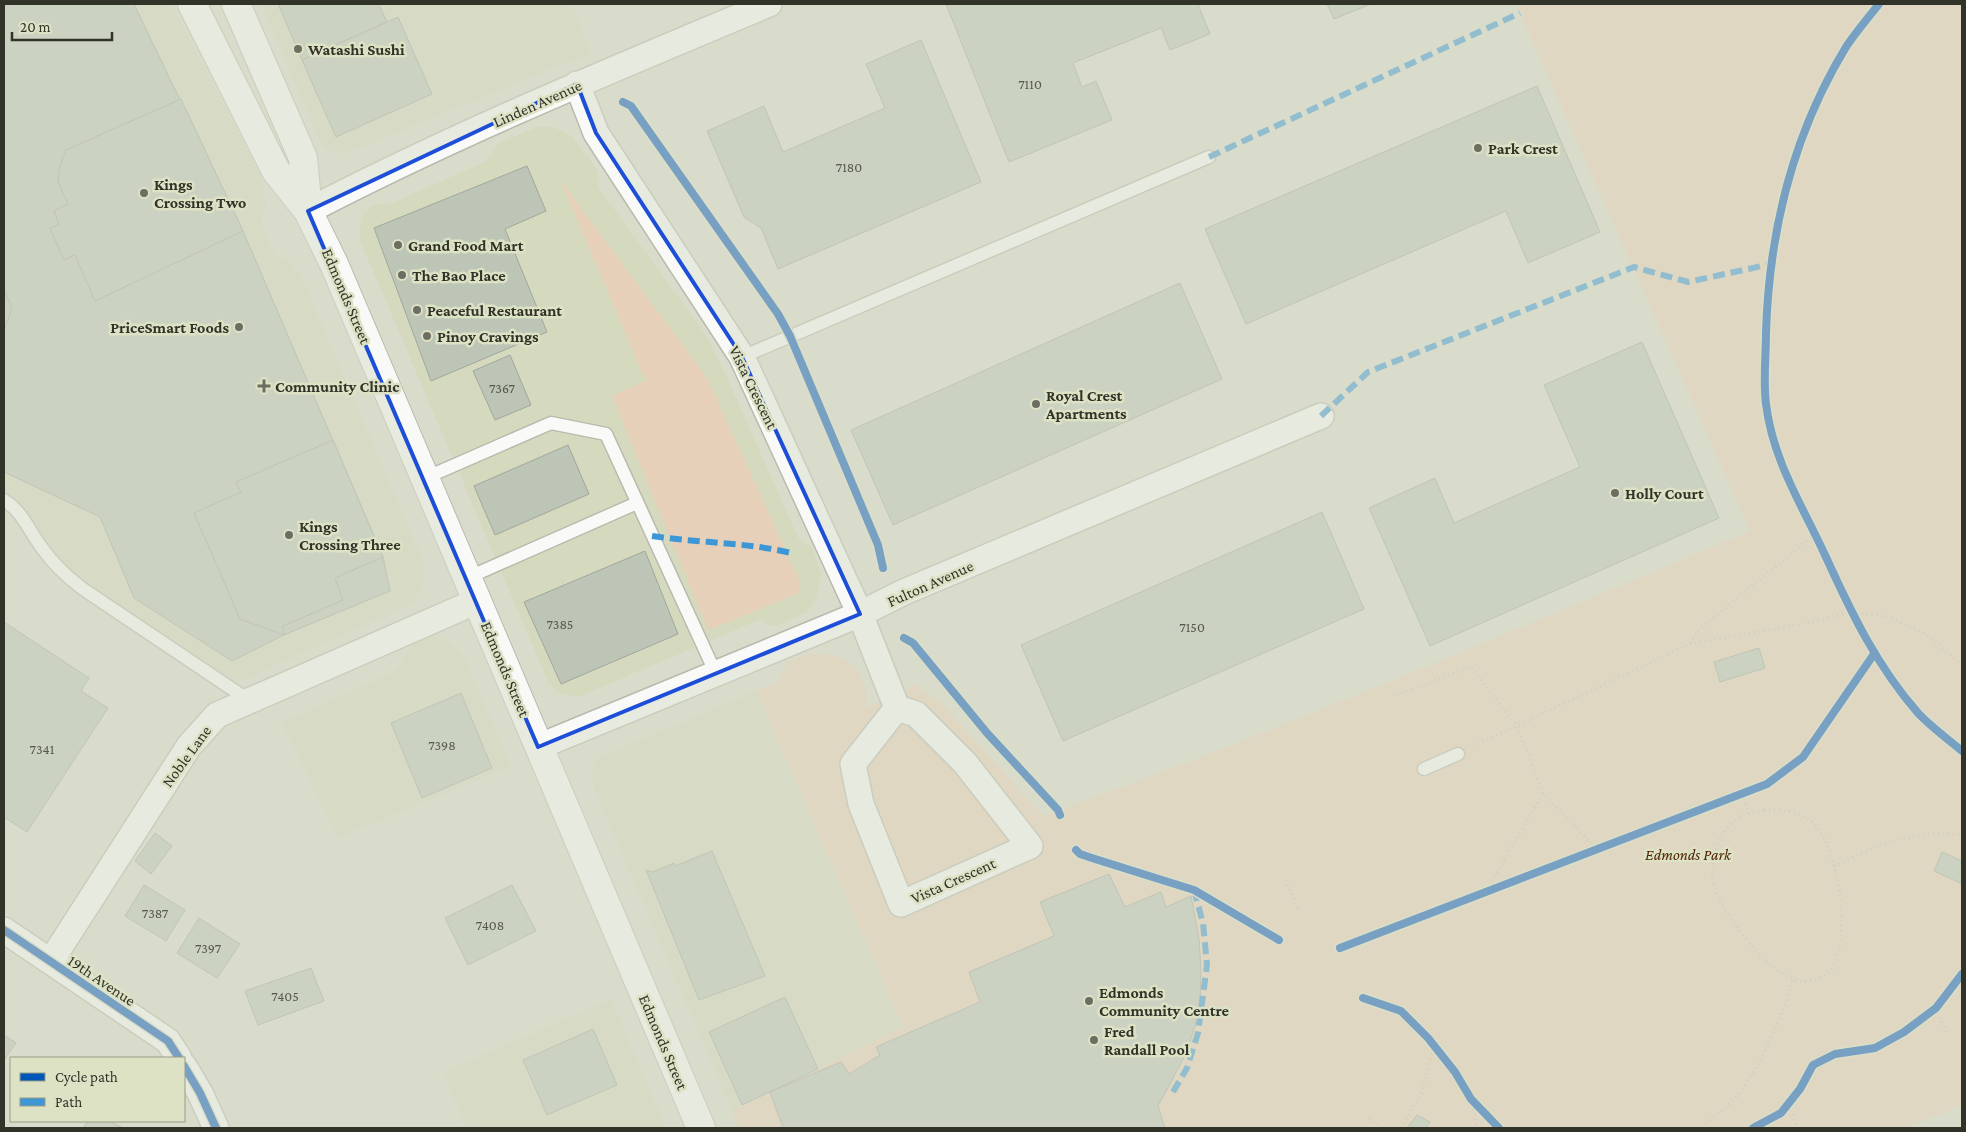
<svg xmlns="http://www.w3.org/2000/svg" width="1966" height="1132" font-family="'Crimson Pro',serif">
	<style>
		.built { fill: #d5dabe }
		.green { fill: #e7d0b9 }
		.building { fill: #bcc5b6; stroke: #a1a79c }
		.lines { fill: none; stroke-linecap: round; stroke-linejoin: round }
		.lane-casing { stroke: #b9baae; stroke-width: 15 }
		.street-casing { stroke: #b9baae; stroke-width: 28 }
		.secondary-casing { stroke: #b9baae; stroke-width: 30 }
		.path { stroke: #bebfb9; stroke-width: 3; stroke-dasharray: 1 4; stroke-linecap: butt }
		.lane { stroke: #f9faf7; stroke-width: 12 }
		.street { stroke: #f9faf7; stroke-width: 25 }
		.secondary { stroke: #f9faf7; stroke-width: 28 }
		.quiet { stroke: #3d97d6; stroke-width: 6; stroke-dasharray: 12 6; stroke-linecap: butt }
		.cycleway-casing { stroke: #dde2c5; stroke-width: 11 }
		.cycleway { stroke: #0057b8; stroke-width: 8 }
		.marked { fill: none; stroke: #1d4ed8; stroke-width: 4; stroke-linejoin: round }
		.poi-dot { fill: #6c6e61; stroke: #dde2c5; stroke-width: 2 }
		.labels { text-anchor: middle; stroke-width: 5; stroke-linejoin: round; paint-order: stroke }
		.number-label { font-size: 14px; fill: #54584c }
		.poi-label { font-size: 16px; font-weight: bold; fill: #313328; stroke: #dde2c5; text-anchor: start }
		.street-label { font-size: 16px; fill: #313328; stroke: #dde2c5 }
		.park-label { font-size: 16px; font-style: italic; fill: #4c1f00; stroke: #dde2c5 }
	</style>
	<rect width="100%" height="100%" fill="#d9dccb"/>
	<g class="built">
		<polygon points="4,4 171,4 262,178 266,206 261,221 276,258 289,260 302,278 424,563 425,580 414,603 228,687 83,589 4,500"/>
		<polygon points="261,4 572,4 591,53 350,152 336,153 325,149 320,142"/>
		<polygon points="537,127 553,127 572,136 598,171 598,186 601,191 704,332 720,362 799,539 812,547 821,573 816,600 807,612 778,626 767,625 760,620 757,621 578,697 559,693 549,684 361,243 359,234 362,217 372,205 392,203 487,161 499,143"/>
		<polygon points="427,636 436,637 450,642 464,656 511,766 337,838 282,723 395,671 412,646"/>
		<polygon points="756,691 903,1027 732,1111 593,787 592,777 595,764 604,755"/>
		<polygon points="611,999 666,1128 466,1128 443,1072"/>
	</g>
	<g class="green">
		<path d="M 1523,4 L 1962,4 L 1962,1105 L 1907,1128 L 739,1128 L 732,1111 L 903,1027 L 756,691 L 778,682 L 789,661 C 829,642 871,660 866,708 L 916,684 L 941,702 L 1040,813 L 1046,815 C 1284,729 1516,629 1750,531 L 1517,7 Z"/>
		<polygon points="560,180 707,378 800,582 799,593 708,630 612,396 646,381"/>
	</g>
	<g class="building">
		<polygon points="4,4 134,4 243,231 383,557 390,591 284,635 232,661 134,598 100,517 4,472"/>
		<polygon points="278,4 379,4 387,22 302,60"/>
		<polygon points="946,4 1198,4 1210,34 1170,50 1161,28 1073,63 1082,87 1096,81 1112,120 1009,162"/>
		<polygon points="1327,4 1371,4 1334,19"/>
		<polygon points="398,17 432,94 336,137 302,60"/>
		<polygon points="921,40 981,182 778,269 761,228 744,217 707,131 764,106 783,152 885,108 866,64"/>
		<polygon points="1537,86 1600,232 1528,263 1506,211 1246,324 1205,229"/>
		<polygon points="181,99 243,231 95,301 75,255 64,260 50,228 59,224 54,211 68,204 58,182 60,165 66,150"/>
		<polygon points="527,166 546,211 505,229 547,332 431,381 374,228"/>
		<polygon points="1180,283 1222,379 893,525 851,430"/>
		<polygon points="4,289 12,308 4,330"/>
		<polygon points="1642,342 1719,518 1430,646 1369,508 1435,478 1454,523 1580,467 1544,385"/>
		<polygon points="510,355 531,405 495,420 473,371"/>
		<polygon points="333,440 383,557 335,578 343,600 283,626 284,635 240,619 194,513 241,492 236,482"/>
		<polygon points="568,445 589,494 495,535 474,486"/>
		<polygon points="1322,512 1364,609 1063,741 1021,645"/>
		<polygon points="645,551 678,634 561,684 524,602"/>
		<polygon points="4,622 89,678 81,691 108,708 27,832 4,817"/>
		<polygon points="1759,648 1765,668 1720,682 1714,662"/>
		<polygon points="461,693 492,768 422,798 391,723"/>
		<polygon points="155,833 172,846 151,874 135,861"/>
		<polygon points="712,851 765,976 699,1000 646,870 653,872 674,863 675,866"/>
		<polygon points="1942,852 1962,861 1962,884 1934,871"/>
		<polygon points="1109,874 1125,907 1161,892 1166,907 1191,896 1199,939 1201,970 1200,1000 1195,1026 1186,1054 1158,1106 1165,1128 783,1128 770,1092 841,1062 849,1074 880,1055 876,1047 980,1002 969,972 1054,936 1040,902"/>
		<polygon points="144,885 185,910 166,941 125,916"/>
		<polygon points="512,885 536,931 468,965 445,918"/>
		<polygon points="199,918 240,944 217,978 177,953"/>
		<polygon points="311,968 324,1001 258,1025 245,991"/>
		<polygon points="785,997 818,1069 742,1105 709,1032"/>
		<polygon points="593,1029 617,1085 547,1115 523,1060"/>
		<polygon points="4,1035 16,1043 4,1060"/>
		<polygon points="1417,1115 1430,1122 1426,1128 1407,1128"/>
		<polygon points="88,1121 110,1121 123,1128 83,1128"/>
	</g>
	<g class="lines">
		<defs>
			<g id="lane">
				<polyline points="742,357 1209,157"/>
				<polyline points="425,478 551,423 606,434 716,674"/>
				<path d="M 4,500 C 23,512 29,531 42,548 C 54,565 67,577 83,589 L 250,701"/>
				<polyline points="467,578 637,503"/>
				<polyline points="1424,769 1458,754"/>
			</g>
			<g id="street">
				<polyline points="577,84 596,133 742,357 860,614 897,708"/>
				<path d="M 308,211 C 458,133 614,69 769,4"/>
				<polygon points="897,708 916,714 965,763 1030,846 901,904 861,804 853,764"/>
				<polyline points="538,747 860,614 904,592 1321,416"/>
				<polyline points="4,930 168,1041 179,1058"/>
				<polyline points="51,961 189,746 217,715 477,601"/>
				<polyline points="184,1066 200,1093 216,1128"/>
			</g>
			<g id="secondary">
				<polyline points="192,4 276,171 308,211 334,264 701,1128"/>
				<polyline points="236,4 303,158 308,211"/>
			</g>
		</defs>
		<use href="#lane" class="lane-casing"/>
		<use href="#street" class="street-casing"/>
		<use href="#secondary" class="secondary-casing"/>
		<g class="path">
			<path d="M 1879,4 C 1868,18 1856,32 1846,47 C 1793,134 1769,233 1766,333 C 1766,356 1763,382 1766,404 C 1773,461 1802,505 1825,555 C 1851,612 1876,665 1918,713 C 1931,727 1948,739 1962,751"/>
			<polyline points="1690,644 1802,624 1851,612 1888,617 1926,634 1962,664"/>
			<polyline points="1397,695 1471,667 1517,726 1543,793 1598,850"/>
			<polyline points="1478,744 1690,644 1700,629 1815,534"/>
			<polyline points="1742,794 1749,813"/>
			<path d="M 1764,810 C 1781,810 1797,810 1811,821 C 1839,843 1850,933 1834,965 C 1830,974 1820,979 1811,981 C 1777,988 1726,919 1716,892 C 1707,868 1715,835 1736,820 C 1744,814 1755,812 1764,810 Z"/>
			<path d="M 1834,866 C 1875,847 1917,827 1962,835"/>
			<polyline points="1286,880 1298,910"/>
			<polyline points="1487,890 1543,793"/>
			<polyline points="1340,948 1767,784 1803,757 1873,655"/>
			<polyline points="1363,998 1401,1011 1428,1038 1455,1072 1471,1099 1499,1128"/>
			<polyline points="1936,1008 1947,1035"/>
			<polyline points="1472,1099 1477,1128"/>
			<polyline points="1787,1106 1799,1128"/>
			<polyline points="1369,1119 1383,1128"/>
			<polyline points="1401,1128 1421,1094 1434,1047"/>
			<path d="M 1703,1128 C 1711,1116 1724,1111 1734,1100 C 1763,1065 1779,1022 1794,979"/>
			<polyline points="1753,1128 1781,1113 1800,1089 1813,1065 1835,1054 1875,1048 1904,1032 1936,1008 1962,974"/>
		</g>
		<use href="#lane" class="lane"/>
		<use href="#street" class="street"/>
		<use href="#secondary" class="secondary"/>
		<g class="quiet">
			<polyline points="1209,157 1520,13"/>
			<polyline points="1321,416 1368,372 1634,267 1688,282 1771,264"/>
			<path d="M 652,536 C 698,543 746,542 791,553"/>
			<polyline points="1173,1092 1187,1068 1198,1033 1207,965 1203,923 1194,890"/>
		</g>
		<defs>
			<g id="cycleway">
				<path d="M 1879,4 C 1868,18 1856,32 1846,47 C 1793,134 1769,233 1766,333 C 1766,356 1763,382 1766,404 C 1773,461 1802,505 1825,555 C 1851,612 1876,665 1918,713 C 1931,727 1948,739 1962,751"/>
				<polyline points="623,102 631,106 778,314 790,336 878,545 883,568"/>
				<polyline points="904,638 913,643 987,733 1058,810 1060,815"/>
				<polyline points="1076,850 1080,854 1095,859 1194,890 1279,940"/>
				<polyline points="4,930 168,1041 179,1058"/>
				<polyline points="1340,948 1767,784 1803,757 1874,654"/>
				<polyline points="1363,998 1401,1011 1428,1038 1455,1072 1471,1099 1499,1128"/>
				<polyline points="184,1066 200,1093 216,1128"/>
				<polyline points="1753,1128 1781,1113 1800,1089 1813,1065 1835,1054 1875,1048 1904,1032 1936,1008 1962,974"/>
			</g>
		</defs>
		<use href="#cycleway" class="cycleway-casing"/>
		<use href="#cycleway" class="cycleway"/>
	</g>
	<path d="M0 0H1966V1132H0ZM 577,84 L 596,133 L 742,357 L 860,614 L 538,747 L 308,211 Z" fill="#d9dccb" fill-opacity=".55" fill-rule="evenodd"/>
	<path class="marked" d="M 577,84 L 596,133 L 742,357 L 860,614 L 538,747 L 308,211 Z"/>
	<g class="poi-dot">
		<circle cx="298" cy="49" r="5"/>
		<circle cx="1478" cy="148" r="5"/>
		<circle cx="144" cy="193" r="5"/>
		<circle cx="398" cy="245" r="5"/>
		<circle cx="402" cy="275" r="5"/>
		<circle cx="417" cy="310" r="5"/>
		<circle cx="239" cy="327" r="5"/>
		<circle cx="427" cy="336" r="5"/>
		<path d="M261.5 378.5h5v5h5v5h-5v5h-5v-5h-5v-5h5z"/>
		<circle cx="1036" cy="404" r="5"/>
		<circle cx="1615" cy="493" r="5"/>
		<circle cx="289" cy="535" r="5"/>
		<circle cx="1089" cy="1001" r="5"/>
		<circle cx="1094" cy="1040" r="5"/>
	</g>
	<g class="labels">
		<g class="number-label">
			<text x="1030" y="89">7110</text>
			<text x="849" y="172">7180</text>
			<text x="502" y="393">7367</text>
			<text x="560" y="629">7385</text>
			<text x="1192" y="632">7150</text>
			<text x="442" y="750">7398</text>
			<text x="42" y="754">7341</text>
			<text x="155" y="918">7387</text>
			<text x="490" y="930">7408</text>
			<text x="208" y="953">7397</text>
			<text x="285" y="1001">7405</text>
		</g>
		<g class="poi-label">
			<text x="308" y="55">Watashi Sushi</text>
			<text x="1488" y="154">Park Crest</text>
			<text x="154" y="190">Kings<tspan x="154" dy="18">Crossing Two</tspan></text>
			<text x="408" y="251">Grand Food Mart</text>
			<text x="412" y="281">The Bao Place</text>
			<text x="427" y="316">Peaceful Restaurant</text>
			<text x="229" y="333" text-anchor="end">PriceSmart Foods</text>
			<text x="437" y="342">Pinoy Cravings</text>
			<text x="275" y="392">Community Clinic</text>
			<text x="1046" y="401">Royal Crest<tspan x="1046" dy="18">Apartments</tspan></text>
			<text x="1625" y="499">Holly Court</text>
			<text x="299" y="532">Kings<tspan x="299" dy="18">Crossing Three</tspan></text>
			<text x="1099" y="998">Edmonds<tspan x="1099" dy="18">Community Centre</tspan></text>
			<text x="1104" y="1037">Fred<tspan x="1104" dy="18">Randall Pool</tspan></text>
		</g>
		<g class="street-label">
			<text transform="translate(537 103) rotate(-24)" y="6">Linden Avenue</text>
			<text transform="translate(347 296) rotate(67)" y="6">Edmonds Street</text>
			<text transform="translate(754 387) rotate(64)" y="6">Vista Crescent</text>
			<text transform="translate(930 583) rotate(-24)" y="6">Fulton Avenue</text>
			<text transform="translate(506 669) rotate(67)" y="6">Edmonds Street</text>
			<text transform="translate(186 756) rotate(-54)" y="6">Noble Lane</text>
			<text transform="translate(953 880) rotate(-24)" y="6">Vista Crescent</text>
			<text transform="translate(102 980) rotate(34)" y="6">19th Avenue</text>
			<text transform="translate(664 1042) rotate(67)" y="6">Edmonds Street</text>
		</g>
		<g class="park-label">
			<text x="1688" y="860">Edmonds Park</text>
		</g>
	</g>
	<rect width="1966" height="1132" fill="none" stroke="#313328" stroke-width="10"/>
	<rect x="10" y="1057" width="175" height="65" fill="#dde2c5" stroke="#989c86"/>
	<rect x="20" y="1073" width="25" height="8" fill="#0057b8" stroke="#989c86"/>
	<text x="55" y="1082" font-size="15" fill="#313328">Cycle path</text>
	<rect x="20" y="1098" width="25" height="8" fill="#3d97d6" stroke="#989c86"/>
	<text x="55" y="1107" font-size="15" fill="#313328">Path</text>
	<path d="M12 32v8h100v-8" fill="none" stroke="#313328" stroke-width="2.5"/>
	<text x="20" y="32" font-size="15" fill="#313328" stroke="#dde2c5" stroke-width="4" paint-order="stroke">20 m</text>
</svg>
